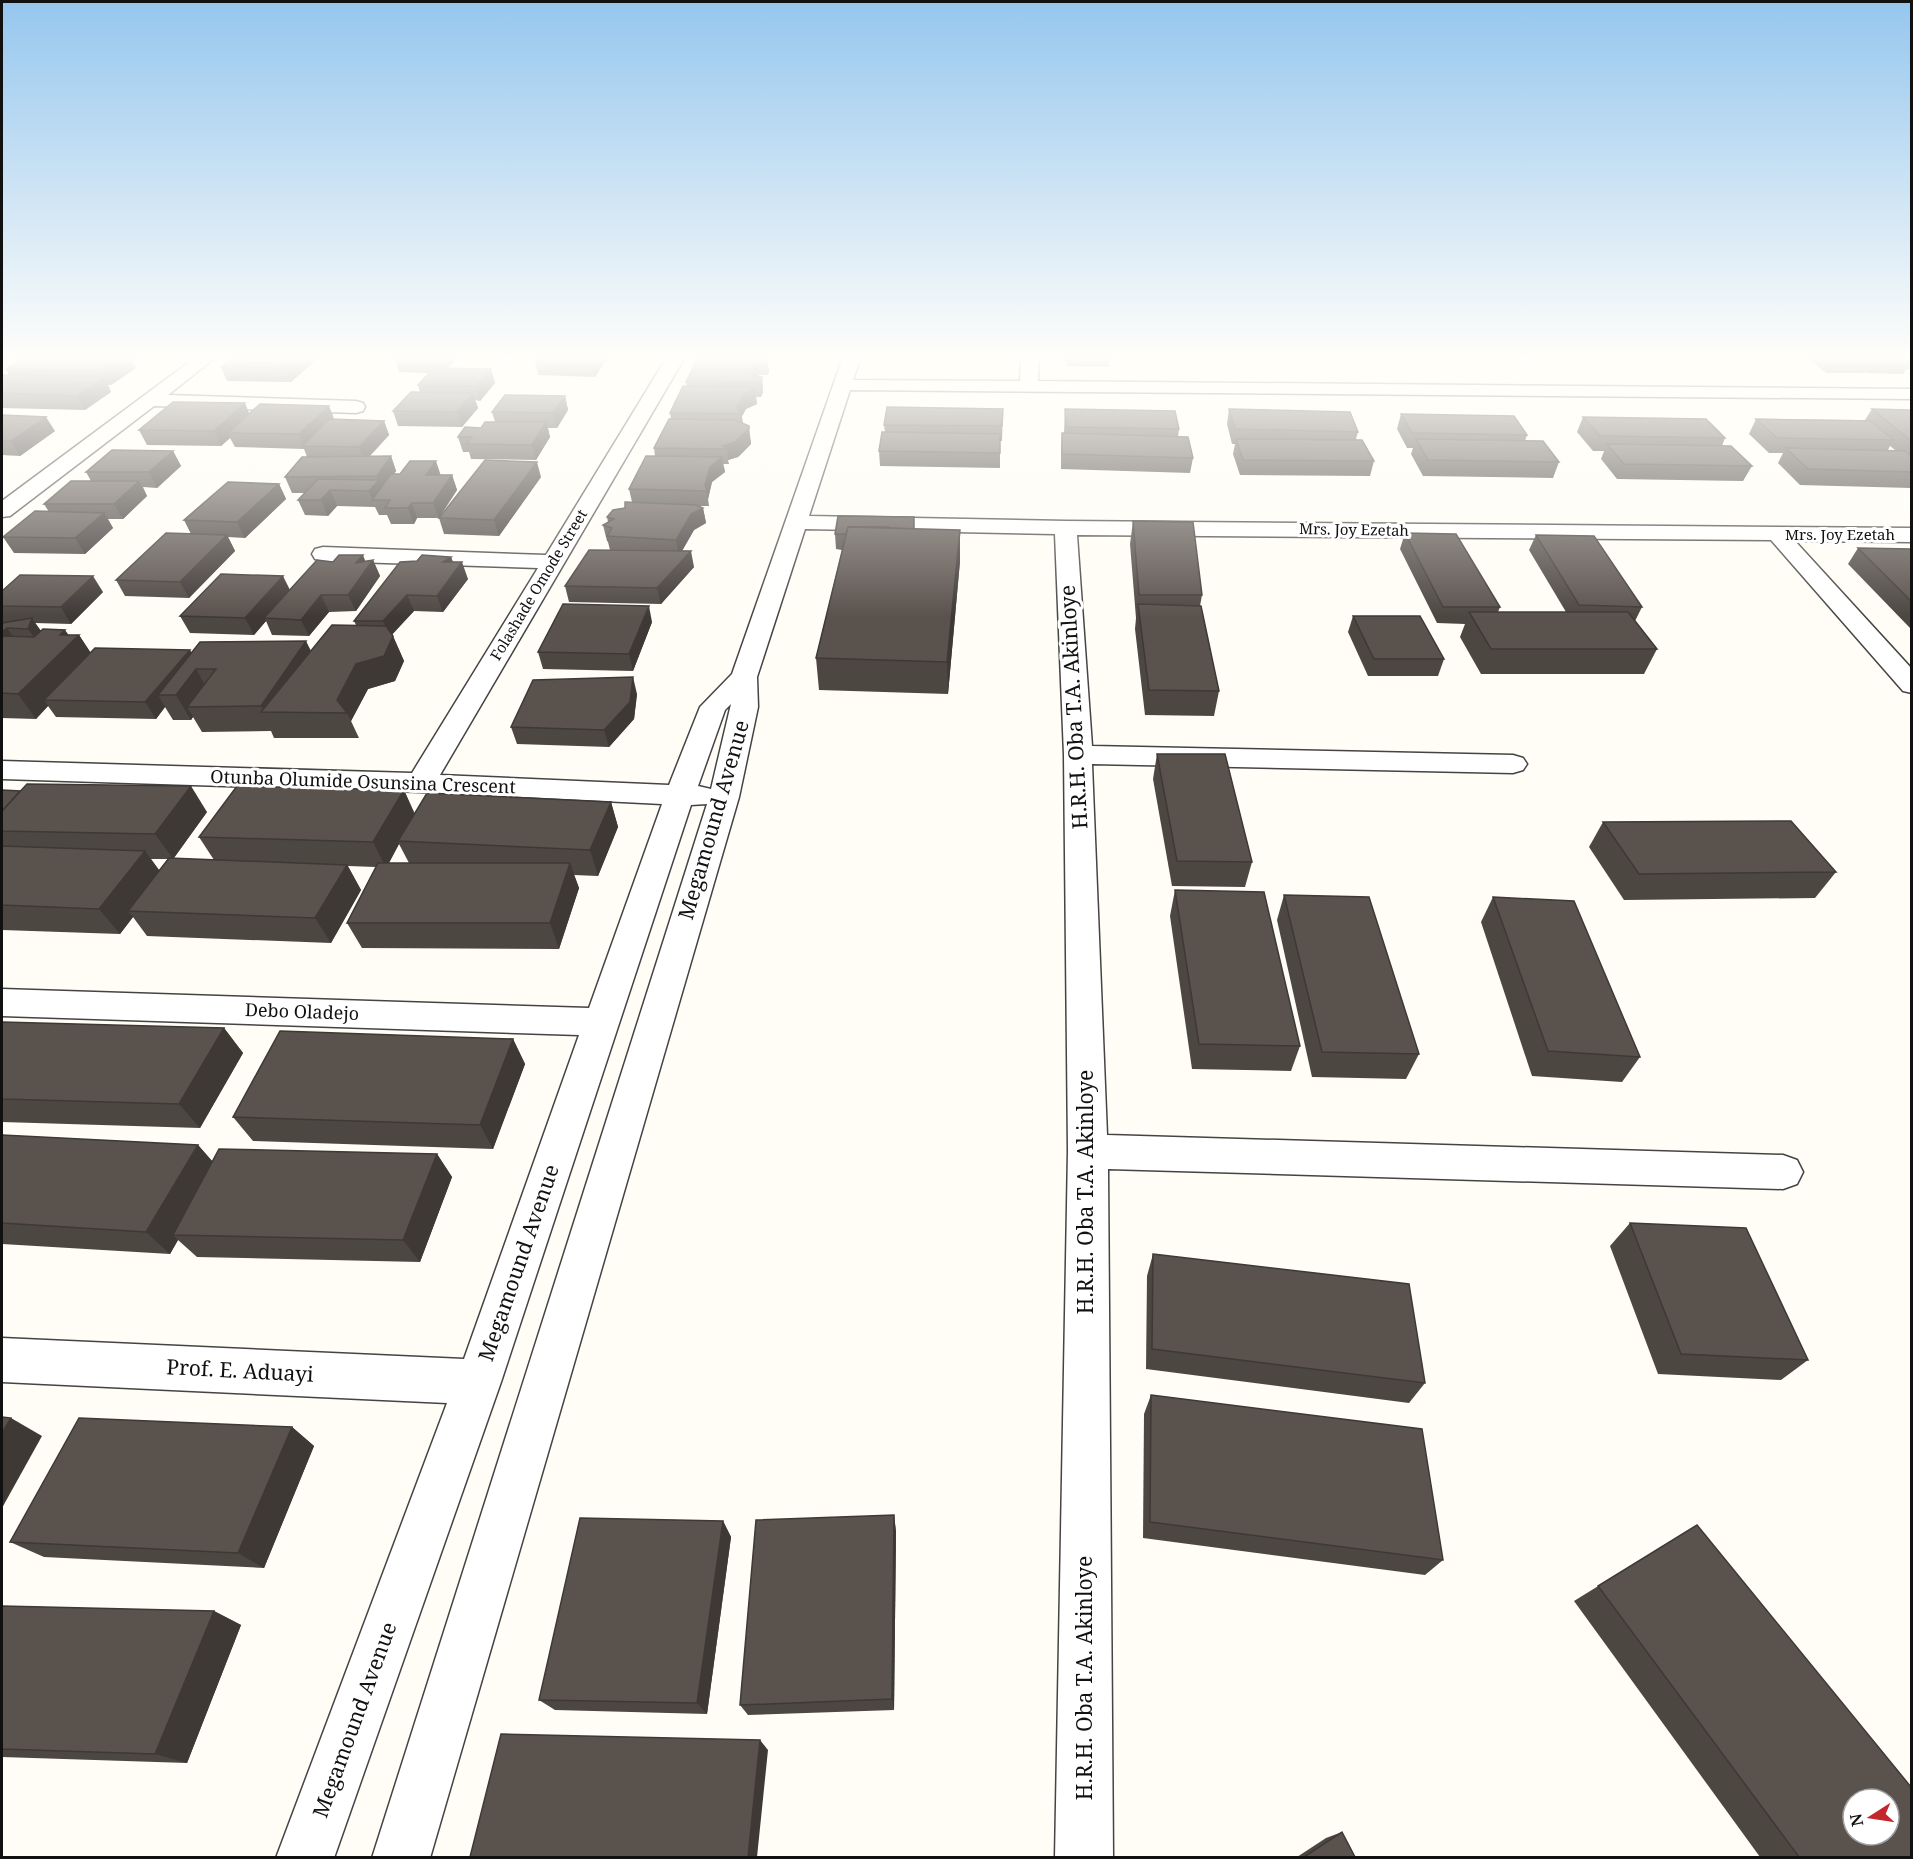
<svg xmlns="http://www.w3.org/2000/svg" width="1913" height="1859" font-family="'Noto Serif',serif">
	<style>
		.lines { fill: none; stroke-linecap: round; stroke-linejoin: round }
		.minor-casing { stroke: #444; stroke-width: 3 }
		.minor { fill: #fff; fill-rule: evenodd }
		.wall { fill: #4d4742; fill-rule: evenodd }
		.shaded-wall { fill: #3f3936 }
		.building { fill: #5a524d; stroke: #3f3936; stroke-width: 1.5; fill-rule: evenodd }
		.labels { text-anchor: middle; stroke-width: 6; stroke-linejoin: round; paint-order: stroke }
		.far-street-label { font-size: 15px; fill: #111; stroke: #fff }
		.street-label { font-size: 18px; fill: #111; stroke: #fff }
		.near-street-label { font-size: 21px; fill: #111; stroke: #fff }
	</style>
	<rect width="100%" height="100%" fill="#fffdf5"/>
	<g class="lines">
		<defs>
			<g id="minor">
				<polygon points="196,357 216,357 168,395 356,401 363,403 365,407 363,411 356,413 154,406 10,516 2,517 2,501"/>
				<path d="M 667,357 L 685,357 L 440,775 L 669,785 L 700,707 L 732,674 L 843,357 L 861,357 L 853,380 L 1020,381 L 1021,357 L 1039,357 L 1038,381 L 1912,389 L 1912,399 L 850,390 L 809,516 L 1066,521 L 1912,528 L 1912,542 L 1795,541 L 1912,669 L 1912,693 L 1903,691 L 1771,540 L 1077,535 L 1092,746 L 1513,755 L 1523,758 L 1527,764 L 1523,770 L 1513,773 L 1092,764 L 1107,1135 L 1783,1155 L 1797,1160 L 1803,1172 L 1797,1184 L 1783,1189 L 1108,1169 L 1113,1858 L 1055,1858 L 1068,1151 L 1064,755 L 1055,534 L 805,529 L 757,677 L 758,707 L 739,797 L 430,1858 L 372,1858 L 707,804 L 691,805 L 501,1382 L 334,1858 L 276,1858 L 447,1403 L 2,1382 L 2,1338 L 464,1359 L 579,1035 L 2,1016 L 2,989 L 589,1008 L 662,804 L 421,792 L 2,779 L 2,761 L 412,773 L 538,568 L 323,561 L 315,559 L 312,554 L 315,549 L 323,547 L 546,555 ZM 731,704 L 711,789 L 698,786 L 725,710 Z"/>
			</g>
		</defs>
		<use href="#minor" class="minor-casing"/>
		<use href="#minor" class="minor"/>
	</g>
	<g class="wall">
		<polygon points="458,357 448,368 491,369 495,383 480,401 475,400 478,408 462,427 398,426 393,411 420,392 418,385 429,373 399,372 394,358"/>
		<polygon points="538,357 607,357 607,359 595,377 538,375 535,361"/>
		<polygon points="763,357 763,358 767,358 769,372 767,375 759,375 758,377 762,377 763,392 761,397 756,397 757,404 746,409 742,416 743,423 751,441 751,444 738,457 728,460 729,464 723,464 725,472 712,482 708,499 709,506 699,506 703,508 706,523 694,530 682,551 694,567 661,604 569,602 565,586 610,550 608,542 607,541 603,525 608,522 607,517 625,508 632,502 629,489 655,456 654,448 671,419 670,413 687,386 686,382"/>
		<polygon points="1066,357 1110,357 1109,367 1066,366"/>
		<polygon points="1806,357 1911,357 1911,369 1906,369 1903,374 1866,373 1864,372 1863,373 1826,373"/>
		<polygon points="318,358 291,382 227,381 221,367"/>
		<polygon points="136,368 111,385 108,385 111,392 85,410 2,408 2,375 9,375 6,369"/>
		<polygon points="565,396 568,410 557,428 548,428 550,437 536,460 471,459 469,452 463,452 458,437 495,422 492,412"/>
		<polygon points="1003,409 1002,441 1000,441 1000,468 880,466 879,451 885,432 884,425"/>
		<polygon points="1065,409 1179,429 1178,437 1193,458 1190,473 1061,469 1061,448 1062,433 1064,433"/>
		<polygon points="1229,409 1358,432 1356,439 1374,461 1370,476 1240,475 1233,454 1235,444 1232,444 1227,424"/>
		<path d="M 1872,409 L 1911,411 L 1911,455 L 1910,455 L 1911,456 L 1911,488 L 1800,485 L 1778,463 L 1783,453 L 1769,453 L 1749,434 L 1756,419 L 1865,420 ZM 1890,446 L 1895,450 L 1888,450 Z"/>
		<polygon points="250,414 335,419 384,421 389,435 370,456 391,456 396,471 394,474 452,475 457,490 442,513 541,477 499,536 444,534 439,518 417,518 414,524 391,524 387,515 379,515 375,507 337,506 328,516 305,515 298,500 305,493 292,493 285,477 307,457 304,449 235,447 230,438 221,446 147,445 139,430"/>
		<polygon points="1401,414 1527,435 1525,441 1559,462 1553,478 1423,476 1411,454 1413,448 1407,448 1397,429"/>
		<polygon points="2,415 55,431 20,456 2,455"/>
		<polygon points="1583,417 1725,438 1722,446 1752,466 1743,481 1617,479 1601,459 1604,451 1593,451 1577,432"/>
		<polygon points="173,451 181,466 157,488 143,487 147,496 123,519 108,519 113,528 85,554 14,553 3,537 49,512 44,504 91,481 86,472"/>
		<polygon points="279,484 286,499 245,538 228,537 235,551 189,598 125,596 116,580 191,534 184,520"/>
		<polygon points="838,516 915,529 960,561 948,694 819,690 816,658 842,550 836,549 835,534"/>
		<polygon points="1133,521 1202,595 1200,606 1219,691 1214,716 1145,715 1135,629 1136,618 1130,544"/>
		<polygon points="1405,533 1500,607 1498,612 1566,612 1529,550 1536,535 1642,607 1635,621 1657,649 1644,674 1481,674 1460,637 1465,624 1437,623 1400,549"/>
		<polygon points="1858,548 1911,549 1911,629 1848,564"/>
		<polygon points="451,557 453,562 468,579 443,612 414,611 392,634 404,661 395,681 368,689 351,721 359,738 274,738 271,731 202,732 193,717 191,720 173,720 165,707 156,719 56,717 48,706 36,719 2,718 2,623 6,623 2,623 2,591 103,592 71,624 35,623 41,631 69,635 79,635 91,653 311,651 356,625 354,621 417,561"/>
		<polygon points="373,560 380,576 356,611 329,612 309,636 272,635 266,621 254,635 190,633 180,616 290,590 333,562 365,561"/>
		<polygon points="1353,616 1444,659 1438,676 1368,676 1348,632"/>
		<polygon points="652,622 633,671 543,669 538,652"/>
		<polygon points="637,694 634,719 609,747 517,744 511,727"/>
		<polygon points="1157,754 1252,862 1245,887 1172,886 1153,779"/>
		<path d="M 2,790 L 207,812 L 174,858 L 214,860 L 199,837 L 404,790 L 415,814 L 611,802 L 618,827 L 598,876 L 574,875 L 579,888 L 559,949 L 362,948 L 347,923 L 376,867 L 348,866 L 361,890 L 331,943 L 147,936 L 133,917 L 120,934 L 2,930 ZM 399,844 L 409,863 L 389,863 ZM 151,859 L 168,859 L 159,870 Z"/>
		<polygon points="1603,822 1836,872 1815,898 1624,900 1589,847"/>
		<polygon points="1175,890 1300,1046 1291,1071 1192,1069 1170,916"/>
		<polygon points="1284,895 1419,1054 1406,1079 1312,1077 1277,920"/>
		<polygon points="1493,897 1640,1057 1622,1082 1532,1076 1481,922"/>
		<polygon points="2,1022 224,1028 243,1053 200,1128 2,1122"/>
		<polygon points="513,1039 525,1064 493,1149 253,1141 233,1117"/>
		<polygon points="2,1135 198,1145 212,1161 437,1154 452,1177 420,1262 197,1257 178,1240 170,1254 2,1244"/>
		<polygon points="1630,1223 1808,1360 1781,1380 1658,1374 1610,1246"/>
		<polygon points="1153,1254 1425,1383 1409,1403 1146,1369 1147,1276"/>
		<polygon points="1151,1395 1443,1560 1425,1575 1143,1538 1144,1414"/>
		<polygon points="292,1427 314,1446 264,1568 44,1557 10,1542"/>
		<polygon points="894,1515 896,1532 894,1710 748,1715 740,1705"/>
		<polygon points="723,1521 731,1537 707,1714 555,1710 539,1700"/>
		<polygon points="1697,1525 1911,1857 1760,1857 1574,1601"/>
		<polygon points="2,1606 214,1611 241,1625 187,1763 2,1757"/>
		<polygon points="1342,1832 1355,1857 1297,1857 1326,1838"/>
	</g>
	<g class="shaded-wall">
		<polygon points="124,357 130,357 136,368 111,385 103,371"/>
		<polygon points="298,357 318,357 318,358 291,382 286,368"/>
		<polygon points="441,357 458,357 443,373 439,359"/>
		<polygon points="596,357 607,357 607,359 595,377 592,363"/>
		<polygon points="767,358 769,372 767,375 766,361"/>
		<polygon points="757,361 759,375 756,383 752,375"/>
		<polygon points="491,369 495,383 480,401 476,386"/>
		<polygon points="104,377 111,392 85,410 77,396"/>
		<polygon points="762,377 763,392 761,397 760,383"/>
		<polygon points="755,390 757,404 746,409 742,416 737,407 744,394"/>
		<polygon points="473,393 478,408 462,427 457,412"/>
		<polygon points="565,396 568,410 557,428 553,413"/>
		<polygon points="245,403 251,418 228,433 230,438 221,446 214,431"/>
		<polygon points="329,406 335,421 304,446 299,434"/>
		<polygon points="46,417 55,431 20,456 11,441"/>
		<polygon points="384,421 389,435 364,462 359,447"/>
		<polygon points="546,422 550,437 536,460 532,445"/>
		<polygon points="749,426 751,444 738,457 728,460 727,449 723,446"/>
		<polygon points="173,451 181,466 157,488 149,472"/>
		<polygon points="391,456 396,471 383,491 373,500 369,491 378,481 377,476"/>
		<polygon points="722,457 725,472 712,482 708,499 705,485 710,467"/>
		<polygon points="436,461 441,476 426,475"/>
		<polygon points="537,462 541,477 499,536 494,520"/>
		<polygon points="452,475 457,490 439,518 433,503"/>
		<polygon points="139,481 147,496 123,519 114,504"/>
		<polygon points="279,484 286,499 245,538 237,522"/>
		<polygon points="330,490 337,506 328,516 321,500"/>
		<polygon points="412,503 417,518 414,524 408,508"/>
		<polygon points="703,508 706,523 694,530 679,556 676,540 691,514"/>
		<polygon points="104,513 113,528 85,554 75,538"/>
		<polygon points="960,530 960,561 948,694 947,662"/>
		<polygon points="227,535 235,551 189,598 180,582"/>
		<polygon points="691,551 694,567 661,604 657,588"/>
		<polygon points="363,555 368,568 373,560 380,576 356,611 348,595 356,563"/>
		<polygon points="451,557 456,571 462,562 468,579 443,612 437,596 443,562"/>
		<polygon points="93,576 103,592 71,624 61,607"/>
		<polygon points="283,576 291,592 264,618 266,621 254,635 245,618"/>
		<polygon points="321,595 329,612 309,636 301,620"/>
		<polygon points="407,595 414,611 390,637 383,621"/>
		<polygon points="649,606 652,622 633,671 629,654"/>
		<polygon points="32,618 49,643 45,653 28,629"/>
		<polygon points="7,628 24,652 2,642 2,632"/>
		<polygon points="65,630 73,641 79,635 95,660 44,700 48,706 36,719 18,694 60,635"/>
		<polygon points="393,636 404,661 395,681 368,689 351,721 347,713 337,700 356,664"/>
		<polygon points="306,641 318,665 265,712 261,706"/>
		<polygon points="190,650 200,666 196,669 210,694 187,707 193,717 191,720 176,695 158,695 165,707 156,719 145,702"/>
		<polygon points="633,677 637,694 634,719 609,747 604,730"/>
		<polygon points="191,786 207,812 173,859 155,834"/>
		<polygon points="404,790 415,816 398,841 399,844 386,868 373,842"/>
		<polygon points="611,802 618,827 598,876 590,850"/>
		<polygon points="145,851 164,877 128,911 133,917 120,934 99,909"/>
		<polygon points="570,863 579,888 559,949 550,923"/>
		<polygon points="347,865 361,890 331,943 315,918"/>
		<polygon points="224,1028 243,1053 200,1128 179,1104"/>
		<polygon points="513,1039 525,1064 493,1149 480,1125"/>
		<polygon points="198,1145 219,1169 173,1235 178,1240 170,1254 146,1232"/>
		<polygon points="437,1154 452,1177 420,1262 403,1240"/>
		<polygon points="11,1418 42,1436 2,1508 2,1433"/>
		<polygon points="292,1427 314,1446 264,1568 238,1553"/>
		<polygon points="894,1515 896,1532 894,1710 892,1699"/>
		<polygon points="723,1521 731,1537 707,1714 697,1703"/>
		<polygon points="214,1611 241,1625 187,1763 155,1754"/>
		<polygon points="760,1740 768,1750 757,1857 748,1857"/>
	</g>
	<g class="building">
		<polygon points="25,357 124,357 103,371 6,369"/>
		<polygon points="233,357 298,357 286,368 221,367"/>
		<polygon points="395,357 441,357 439,359 394,358"/>
		<polygon points="538,357 596,357 592,363 535,361"/>
		<polygon points="698,357 763,357 762,358 767,358 766,361 757,361 752,375 754,377 762,377 760,383 686,382"/>
		<polygon points="1831,357 1868,357 1871,359 1833,359"/>
		<polygon points="1870,357 1907,357 1911,360 1874,360"/>
		<polygon points="434,368 491,369 476,386 418,385"/>
		<polygon points="2,375 104,377 77,396 2,393"/>
		<polygon points="683,386 748,387 755,390 744,394 737,407 742,414 670,413"/>
		<polygon points="411,392 473,393 457,412 393,411"/>
		<polygon points="505,395 565,396 553,413 492,412"/>
		<polygon points="173,402 245,403 214,431 139,430"/>
		<polygon points="260,404 329,406 299,434 228,433"/>
		<polygon points="887,407 1003,409 1002,426 884,425"/>
		<polygon points="1065,409 1175,411 1179,429 1066,427"/>
		<polygon points="1229,409 1350,412 1358,432 1235,429"/>
		<polygon points="1872,409 1909,410 1911,411 1911,439 1909,439"/>
		<polygon points="1401,414 1514,416 1527,435 1412,433"/>
		<polygon points="2,415 46,417 11,441 2,441"/>
		<polygon points="1583,417 1706,419 1725,438 1600,436"/>
		<polygon points="330,419 384,421 359,447 302,446"/>
		<polygon points="669,419 735,420 749,426 749,429 735,442 723,446 727,449 654,448"/>
		<polygon points="1756,419 1870,421 1894,440 1777,438"/>
		<polygon points="485,422 546,422 532,445 466,444 472,437 458,437 465,427 481,428"/>
		<polygon points="882,432 1000,434 1000,453 879,451"/>
		<polygon points="1062,433 1188,437 1193,458 1062,454"/>
		<polygon points="1236,439 1362,440 1374,461 1243,460"/>
		<polygon points="1416,439 1543,441 1559,462 1428,460"/>
		<polygon points="1607,444 1731,446 1752,466 1624,464"/>
		<polygon points="1786,448 1905,451 1911,456 1911,472 1808,469"/>
		<polygon points="112,450 173,451 149,472 86,472"/>
		<polygon points="391,456 377,476 285,477 302,457"/>
		<polygon points="646,456 722,457 710,467 705,485 707,491 629,489"/>
		<polygon points="485,460 537,462 494,520 439,518"/>
		<polygon points="410,461 436,461 426,475 452,475 433,503 412,503 408,508 385,508 390,500 372,500 391,474 400,474"/>
		<polygon points="318,479 379,480 369,491 330,490 321,500 298,500"/>
		<polygon points="71,481 139,481 114,504 44,504"/>
		<polygon points="228,482 279,484 237,522 184,520"/>
		<polygon points="625,502 696,505 703,508 691,514 676,540 607,536 612,528 603,525 614,519 607,517 613,510 625,508"/>
		<polygon points="35,511 104,513 75,538 3,537"/>
		<polygon points="838,516 914,517 914,529 889,528 889,527 848,527 846,534 835,534"/>
		<polygon points="1133,521 1193,522 1202,595 1139,595"/>
		<polygon points="848,527 960,530 947,662 816,658"/>
		<polygon points="166,533 227,535 180,582 116,580"/>
		<polygon points="1405,533 1456,534 1500,607 1443,607"/>
		<polygon points="1536,535 1594,536 1642,607 1579,605"/>
		<polygon points="1858,548 1911,549 1911,601"/>
		<polygon points="589,550 691,551 657,588 565,586"/>
		<polygon points="339,555 363,555 356,563 373,560 348,595 321,595 301,620 264,618 317,560 333,562"/>
		<polygon points="422,555 451,557 443,562 462,562 437,596 407,595 383,621 354,621 400,562 417,561"/>
		<polygon points="221,574 283,576 245,618 180,616"/>
		<polygon points="20,575 93,576 61,607 2,606 2,591"/>
		<polygon points="563,604 649,606 629,654 538,652"/>
		<polygon points="1138,604 1201,606 1219,691 1149,690"/>
		<polygon points="1469,612 1628,612 1657,649 1491,649"/>
		<polygon points="1353,616 1420,616 1444,659 1374,659"/>
		<polygon points="32,618 28,629 7,628 2,632 2,623"/>
		<polygon points="332,625 386,626 393,636 384,656 356,664 337,700 347,713 261,712"/>
		<polygon points="43,629 65,630 60,635 79,635 18,694 2,693 2,636 34,637"/>
		<polygon points="306,641 261,706 187,707 216,669 196,669 176,695 158,695 200,642"/>
		<polygon points="95,648 190,650 145,702 44,700"/>
		<polygon points="633,677 630,702 604,730 511,727 533,680"/>
		<polygon points="1157,754 1225,754 1252,862 1177,861"/>
		<polygon points="27,784 191,786 155,834 2,831 2,811"/>
		<polygon points="237,786 404,790 373,842 199,837"/>
		<polygon points="2,790 20,791 2,811"/>
		<polygon points="427,793 611,802 590,850 398,841"/>
		<polygon points="1791,821 1836,872 1639,874 1603,822"/>
		<polygon points="2,846 145,851 99,909 2,905"/>
		<polygon points="169,858 347,865 315,918 128,911"/>
		<polygon points="378,863 570,863 550,923 347,923"/>
		<polygon points="1175,890 1264,892 1300,1046 1199,1044"/>
		<polygon points="1284,895 1369,897 1419,1054 1322,1052"/>
		<polygon points="1493,897 1574,901 1640,1057 1548,1051"/>
		<polygon points="2,1022 224,1028 179,1104 2,1099"/>
		<polygon points="280,1031 513,1039 480,1125 233,1117"/>
		<polygon points="2,1135 198,1145 146,1232 2,1223"/>
		<polygon points="219,1149 437,1154 403,1240 173,1235"/>
		<polygon points="1630,1223 1746,1228 1808,1360 1681,1354"/>
		<polygon points="1153,1254 1409,1284 1425,1383 1152,1349"/>
		<polygon points="1151,1395 1422,1429 1443,1560 1150,1522"/>
		<polygon points="2,1417 11,1418 2,1433"/>
		<polygon points="79,1418 292,1427 238,1553 10,1542"/>
		<polygon points="894,1515 892,1699 740,1705 756,1520"/>
		<polygon points="580,1518 723,1521 697,1703 539,1700"/>
		<path d="M 1697,1525 L 1911,1787 L 1911,1857 L 1799,1857 L 1598,1586 ZM 1853,1799 L 1889,1799 L 1889,1835 L 1853,1835 Z"/>
		<polygon points="2,1606 214,1611 155,1754 2,1749"/>
		<polygon points="501,1734 760,1740 748,1857 470,1857"/>
		<polygon points="1342,1832 1355,1857 1304,1857"/>
	</g>
	<linearGradient id="sky" x2="0" y2="1"><stop stop-color="#95c6ee"/><stop offset="0.58" stop-color="#fffefa"/><stop offset="1" stop-color="#fffefa" stop-opacity="0"/></linearGradient>
	<rect width="1913" height="617" fill="url(#sky)"/>
	<g class="labels">
		<g class="far-street-label">
			<text transform="translate(1354 530) rotate(1)" y="5">Mrs. Joy Ezetah</text>
			<text x="1840" y="540">Mrs. Joy Ezetah</text>
			<text transform="translate(539 585) rotate(-59)" y="5">Folashade Omode Street</text>
		</g>
		<g class="street-label">
			<text transform="translate(363 782) rotate(2)" y="6">Otunba Olumide Osunsina Crescent</text>
			<text transform="translate(302 1012) rotate(2)" y="6">Debo Oladejo</text>
		</g>
		<g class="near-street-label">
			<text transform="translate(1074 707) rotate(-93)" y="7">H.R.H. Oba T.A. Akinloye</text>
			<text transform="translate(714 820) rotate(-74)" y="7">Megamound Avenue</text>
			<text transform="translate(1086 1192) rotate(-90)" y="7">H.R.H. Oba T.A. Akinloye</text>
			<text transform="translate(519 1263) rotate(-71)" y="7">Megamound Avenue</text>
			<text transform="translate(240 1371) rotate(3)" y="7">Prof. E. Aduayi</text>
			<text transform="translate(1085 1678) rotate(-90)" y="7">H.R.H. Oba T.A. Akinloye</text>
			<text transform="translate(355 1720) rotate(-70)" y="7">Megamound Avenue</text>
		</g>
	</g>
	<rect width="1913" height="1859" fill="none" stroke="#111111" stroke-width="6"/>
	<g transform="translate(1871 1817) rotate(258)"><circle r="28" fill="#ffffff" stroke="#a0a0a0" stroke-width="1.5"/>
	<path d="M0-4.5L10 22L0 15L-10 22Z" fill="#c4262e"/>
	<text y="-9" font-size="16" font-weight="bold" text-anchor="middle" fill="#111111">N</text>
	</g>
</svg>
